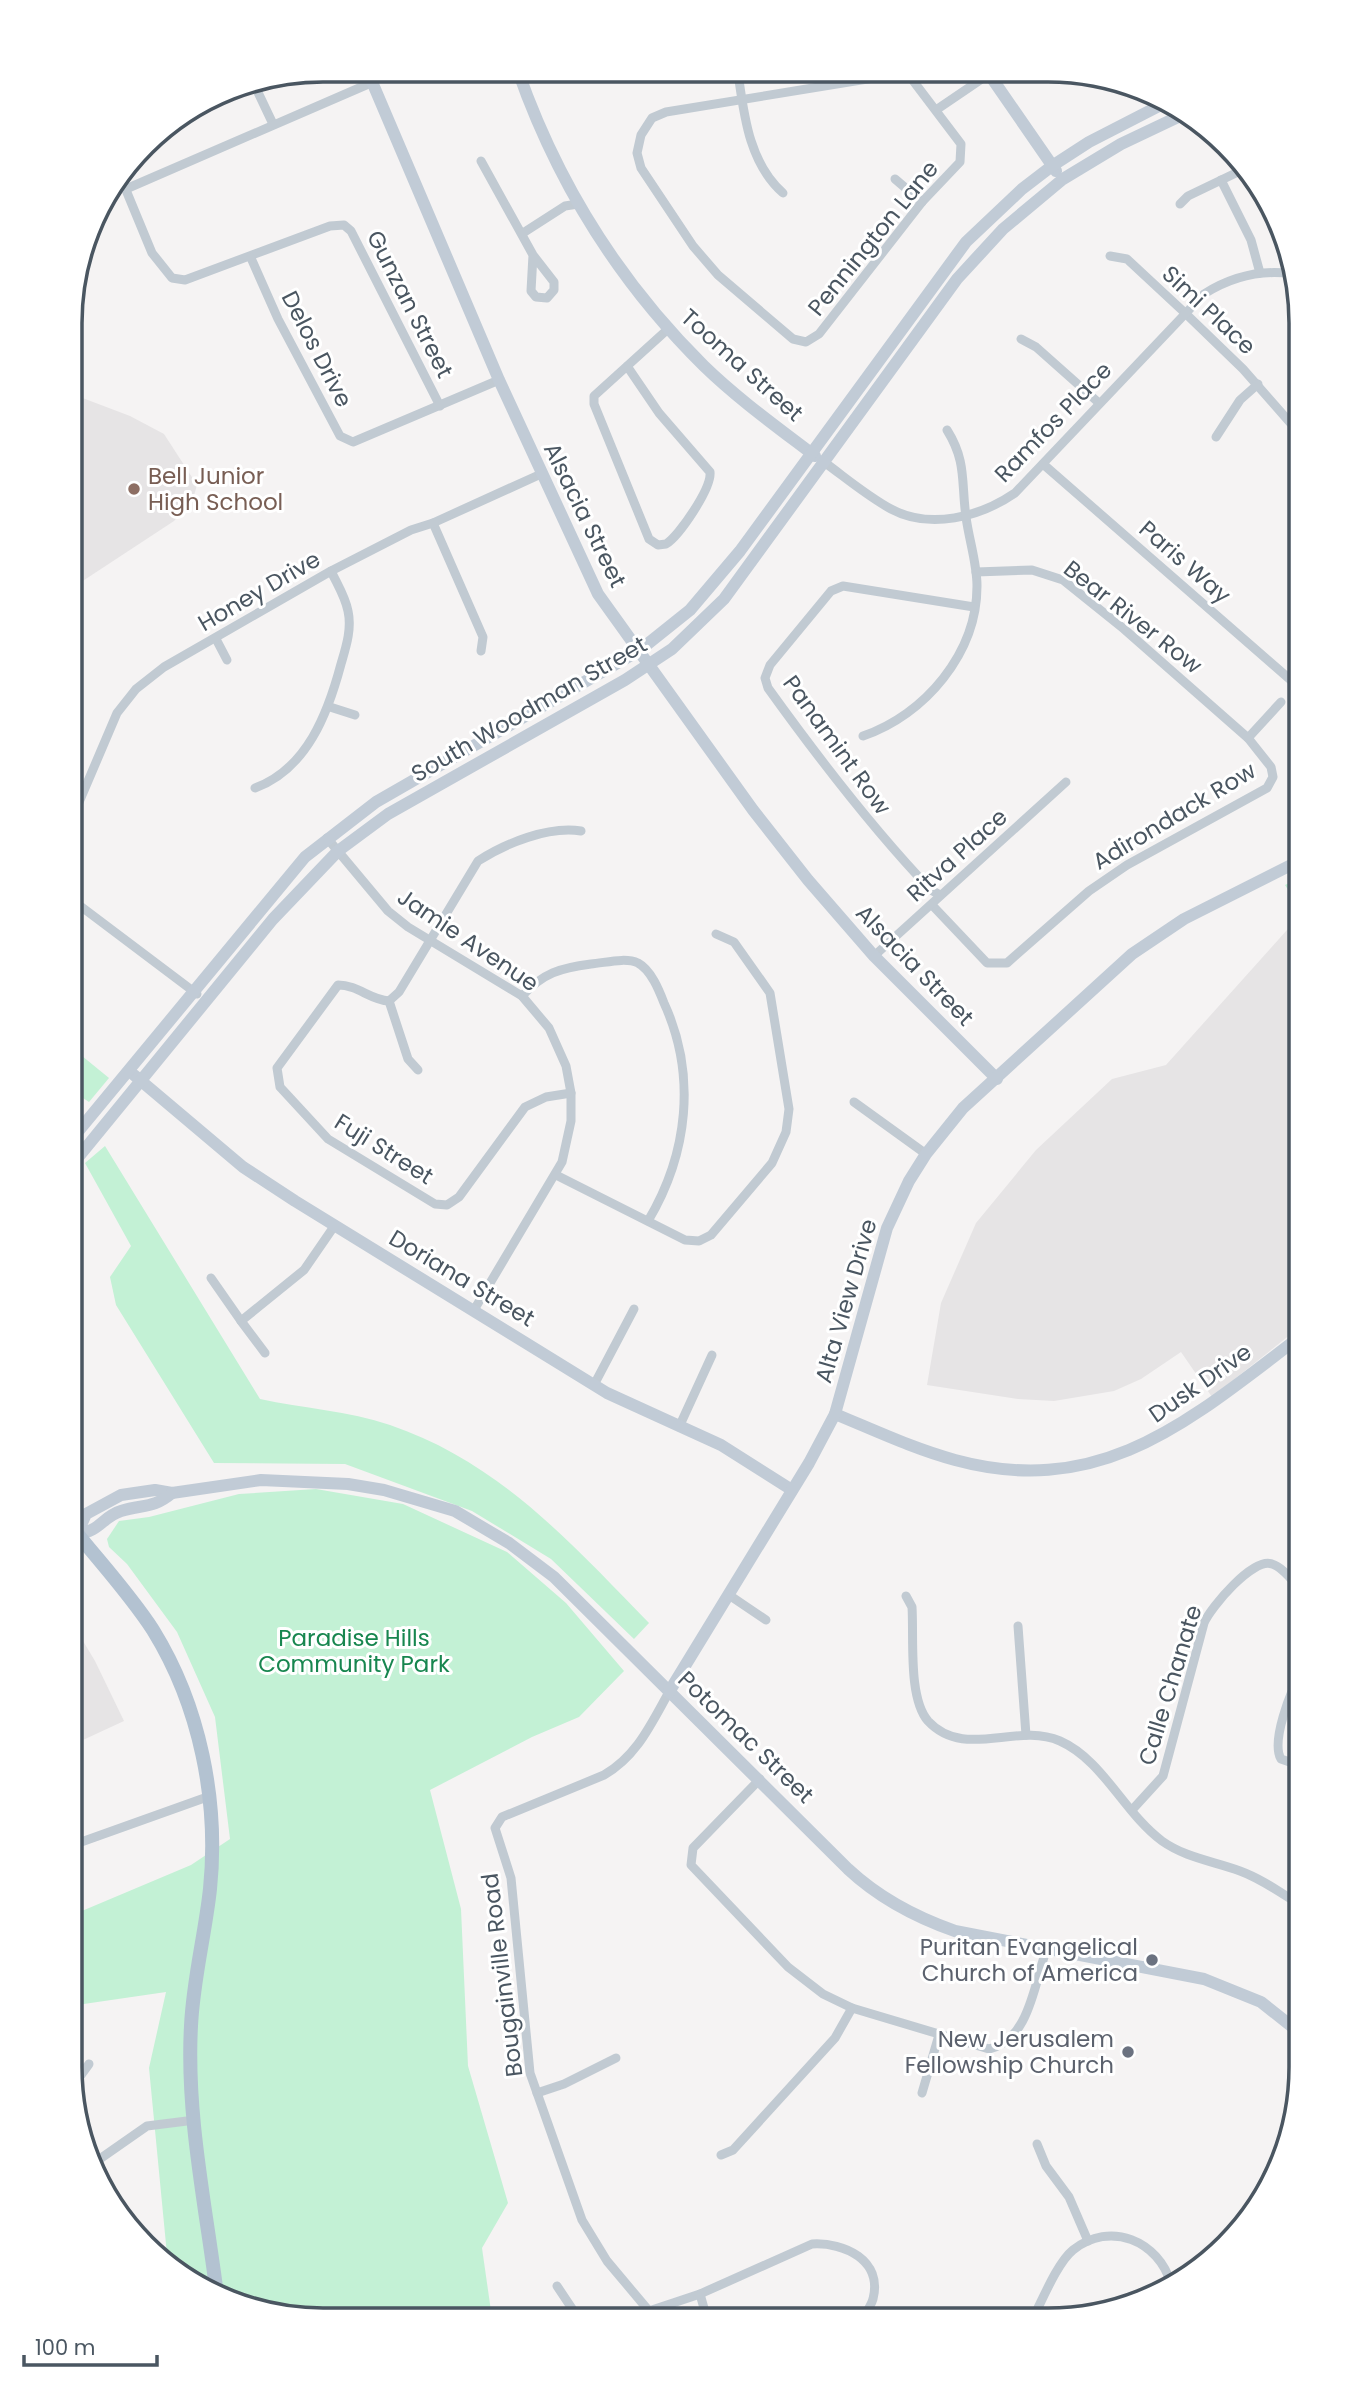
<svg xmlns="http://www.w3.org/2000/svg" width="1371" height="2390" font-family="Poppins,sans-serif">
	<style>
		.education { fill: #e6e4e5 }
		.green { fill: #c3f1d5 }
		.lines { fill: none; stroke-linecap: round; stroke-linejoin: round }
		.street { stroke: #c1cad2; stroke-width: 9 }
		.secondary { stroke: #c1cbd6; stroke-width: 12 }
		.primary { stroke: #b3c2d1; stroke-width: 14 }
		.education-dot { fill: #8d6e63; stroke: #fff; stroke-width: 2.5 }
		.worship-dot { fill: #6b7280; stroke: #fff; stroke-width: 2.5 }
		.labels { text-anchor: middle; stroke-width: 6; stroke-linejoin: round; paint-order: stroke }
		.street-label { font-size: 23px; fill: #4a5661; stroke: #fff }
		.education-label { font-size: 23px; fill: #785e54; stroke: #fff; text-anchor: start }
		.park-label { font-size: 23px; fill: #17864f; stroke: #fff }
		.worship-label { font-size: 23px; fill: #5b616d; stroke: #fff; text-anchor: end }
		.rim { fill: none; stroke: #4a5661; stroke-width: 3.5 }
	</style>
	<rect width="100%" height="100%" fill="#f5f3f3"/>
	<g class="education">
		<polygon points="72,394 130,416 164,434 197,485 193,499 174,521 72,588"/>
		<polygon points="1295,921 1301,925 1301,1326 1212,1397 1181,1352 1141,1379 1114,1391 1054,1401 1018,1399 927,1385 941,1303 976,1223 1036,1150 1112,1079 1166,1065"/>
		<polygon points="71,1621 95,1661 124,1721 70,1746"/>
	</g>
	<g class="green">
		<polygon points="1301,877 1301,910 1285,885"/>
		<polygon points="71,1047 109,1078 89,1102 71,1090"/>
		<path d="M 105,1146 L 260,1399 C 302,1408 349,1411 390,1425 C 499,1462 571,1543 649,1623 L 634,1639 L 551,1559 L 472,1511 L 345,1464 L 214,1463 L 116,1305 L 110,1277 L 131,1246 L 85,1163 Z"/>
		<polygon points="316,1489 403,1504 507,1552 566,1603 624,1671 579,1717 532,1737 430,1790 461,1909 468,2066 508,2203 482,2248 492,2318 290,2318 226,2301 168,2265 149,2068 166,1992 70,2006 70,1916 191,1865 230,1839 215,1717 177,1632 127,1564 109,1547 107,1539 119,1521 149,1517 239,1494"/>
	</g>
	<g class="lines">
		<g class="street">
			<path d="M 738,73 C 744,115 749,163 783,193"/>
			<polyline points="898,74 666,112 652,118 641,135 637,153 641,168 693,246 718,275 793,339 806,342 819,334 922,202 960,162 961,144 908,74"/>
			<polyline points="254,84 273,124"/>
			<polyline points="936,110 989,74"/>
			<polyline points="481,161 533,255 554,282 554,290 547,298 536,297 531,291 533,255"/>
			<polyline points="121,178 152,253 172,278 185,280 330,226 344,225 351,231 440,406"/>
			<polyline points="895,179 922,202"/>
			<polyline points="1221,180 1251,240 1260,273"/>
			<polyline points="126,189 373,82"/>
			<polyline points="1180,204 1188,196 1240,171"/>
			<polyline points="523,233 565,206 578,204"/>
			<polyline points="1110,256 1127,259 1184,312 1243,369 1301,435"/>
			<polyline points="251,258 278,319 340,436 353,442 499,380"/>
			<polyline points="1021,339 1036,347 1099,403"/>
			<path d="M 627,366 L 659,413 L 710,472 C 712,488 679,536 666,544 L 658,545 L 649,539 L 594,404 L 594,396 L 668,329"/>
			<polyline points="1216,437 1240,400 1258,384"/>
			<path d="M 824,462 C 846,478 867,496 891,509 C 930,530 980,517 1015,493 L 1204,294 C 1231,277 1260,269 1293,274"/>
			<polyline points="1043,464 1301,689"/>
			<polyline points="433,523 483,637 481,651"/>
			<polyline points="216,639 227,660"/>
			<polyline points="330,707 355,715"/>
			<path d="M 863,736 C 925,715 977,653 977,586 C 977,563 969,540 966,517 C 961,482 967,462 947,430"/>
			<polyline points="1248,738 1281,702"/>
			<path d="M 255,788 C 307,769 328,713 341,664 C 346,647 352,629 348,611 C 345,596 337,584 331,571"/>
			<polyline points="71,821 117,713 136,689 164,667 331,571 411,530 433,523 541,474"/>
			<polyline points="327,838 388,911 408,927 522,996 549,1028 566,1066 571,1093 571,1121 562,1162 474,1310"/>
			<path d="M 940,895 L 931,890 C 871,827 819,759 768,688 L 765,678 L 770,665 L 831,591 L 843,586 L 974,607"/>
			<polyline points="71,899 197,994"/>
			<polyline points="932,905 987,963 1007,963 1089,891 1127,865 1267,788 1273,777 1271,767 1248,738 1124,629 1063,580 1032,570 976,572"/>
			<polyline points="874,956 1066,782"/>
			<path d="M 522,996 C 543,973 560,968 591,964 C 605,963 625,957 638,963 C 651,970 659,990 664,1003 C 697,1075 688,1154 648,1221"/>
			<path d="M 389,1001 C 370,1000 358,985 338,985 L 277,1068 L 280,1087 L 328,1139 L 435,1204 L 447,1205 L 459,1197 L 525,1107 L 546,1097 L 571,1093"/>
			<path d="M 389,1001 L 399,992 L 478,861 C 506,843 548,826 581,831"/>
			<polyline points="389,1001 408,1059 418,1070"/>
			<polyline points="854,1102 926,1154"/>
			<polyline points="556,1175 685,1240 699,1241 711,1235 772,1163 786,1132 789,1109 770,993 734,942 716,934"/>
			<polyline points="211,1278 241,1321 304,1270 335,1225"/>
			<polyline points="241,1321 265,1353"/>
			<polyline points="595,1383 634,1309"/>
			<polyline points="679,1427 712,1355"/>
			<polyline points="729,1595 766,1620"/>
			<path d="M 906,1596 L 912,1607 C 914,1638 908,1698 928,1721 C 964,1760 1016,1722 1060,1741 C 1103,1760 1124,1813 1162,1841 C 1186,1858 1213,1861 1240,1871 C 1262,1879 1281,1893 1300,1905"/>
			<polyline points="1018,1626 1026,1735"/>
			<path d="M 1301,1766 L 1281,1759 C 1271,1742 1290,1691 1301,1675"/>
			<path d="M 760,1779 L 693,1848 L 691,1865 L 788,1967 L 823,1994 L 852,2008 L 989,2049 C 1029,2040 1034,1985 1046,1951"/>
			<path d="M 1132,1810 L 1163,1776 L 1204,1623 C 1211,1607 1253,1557 1272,1564 C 1283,1567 1293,1582 1301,1590"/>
			<polyline points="70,1846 210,1796"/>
			<polyline points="73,2086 89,2064"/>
			<polyline points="537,2093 564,2084 616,2058"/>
			<polyline points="922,2093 939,2035"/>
			<polyline points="1037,2144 1046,2166 1069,2197 1088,2241"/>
			<polyline points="721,2155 733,2150 835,2038 852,2008"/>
			<polyline points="94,2163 147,2126 195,2120"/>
			<polyline points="557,2286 579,2319"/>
			<polyline points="700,2294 707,2319"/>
			<path d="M 649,2311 L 700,2294 L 812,2244 C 844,2242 883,2260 873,2299 C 871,2306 866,2313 862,2319"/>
			<path d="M 649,2319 L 649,2311 L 607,2261 L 582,2220 L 530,2073 L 511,1878 L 495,1828 L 502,1817 L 604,1775 C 637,1756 651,1724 669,1692"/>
			<path d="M 1032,2320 C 1042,2301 1057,2263 1073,2250 C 1110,2220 1159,2241 1171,2284"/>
		</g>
		<g class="secondary">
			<polyline points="367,70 499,380 598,594 753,810 808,880 874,956 997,1079"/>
			<path d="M 518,71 C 557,182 620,283 704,366 C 738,399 777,427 815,456"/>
			<polyline points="989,74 1056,171"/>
			<polyline points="520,76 546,71"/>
			<polyline points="134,1075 243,1167 295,1201 607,1393 721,1445 792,1490"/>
			<polyline points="71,1140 305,857 376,802 640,650 690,610 740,551 966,242 1022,189 1052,166 1089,142 1159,106"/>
			<polyline points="71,1166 273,919 338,851 388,814 625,680 672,649 724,599 957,279 1003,229 1063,179 1121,144 1180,116"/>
			<path d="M 835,1414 C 874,1430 914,1449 955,1460 C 1103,1500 1191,1419 1301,1336"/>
			<path d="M 77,1534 L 86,1514 L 121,1495 L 155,1490 L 172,1493 L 261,1480 L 348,1484 L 384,1490 L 455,1511 L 509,1543 L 554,1577 L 848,1869 C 879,1898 915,1917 955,1931 L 1204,1979 L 1261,2002 L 1300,2033"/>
			<path d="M 77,1534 C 101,1531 102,1517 121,1511 C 143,1504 153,1509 172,1493"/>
			<polyline points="669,1692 809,1463 835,1414 887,1228 909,1181 926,1154 963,1108 1132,954 1184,919 1301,860"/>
			<polyline points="1242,2227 1284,2152"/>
		</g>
		<path class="primary" d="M 71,1526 C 98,1560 129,1593 153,1630 C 200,1706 219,1801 210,1889 C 205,1935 193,1980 191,2026 C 186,2115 206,2207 217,2295"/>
	</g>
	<circle class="education-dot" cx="134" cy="489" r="7"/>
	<g class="worship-dot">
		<circle cx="1152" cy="1960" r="7"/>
		<circle cx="1128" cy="2052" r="7"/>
	</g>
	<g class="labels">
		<g class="street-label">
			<text transform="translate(873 238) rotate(-51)" y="8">Pennington Lane</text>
			<text transform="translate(410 304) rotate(63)" y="8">Gunzan Street</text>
			<text transform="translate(1209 310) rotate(43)" y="8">Simi Place</text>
			<text transform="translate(317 349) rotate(63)" y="8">Delos Drive</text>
			<text transform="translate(742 365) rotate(42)" y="8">Tooma Street</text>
			<text transform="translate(1053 422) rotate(-46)" y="8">Ramfos Place</text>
			<text transform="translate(585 515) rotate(64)" y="8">Alsacia Street</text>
			<text transform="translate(1185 562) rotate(41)" y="8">Paris Way</text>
			<text transform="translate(259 591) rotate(-30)" y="8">Honey Drive</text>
			<text transform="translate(1133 617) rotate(38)" y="8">Bear River Row</text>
			<text transform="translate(529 709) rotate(-30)" y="8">South Woodman Street</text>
			<text transform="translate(837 745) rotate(54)" y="8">Panamint Row</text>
			<text transform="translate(1174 816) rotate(-31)" y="8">Adirondack Row</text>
			<text transform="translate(957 855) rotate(-42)" y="8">Ritva Place</text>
			<text transform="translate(468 940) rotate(34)" y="8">Jamie Avenue</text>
			<text transform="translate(915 965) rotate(46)" y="8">Alsacia Street</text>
			<text transform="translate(384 1149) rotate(32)" y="8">Fuji Street</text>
			<text transform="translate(462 1278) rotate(31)" y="8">Doriana Street</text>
			<text transform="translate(846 1301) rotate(-74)" y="8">Alta View Drive</text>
			<text transform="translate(1200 1383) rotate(-35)" y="8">Dusk Drive</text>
			<text transform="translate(1170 1685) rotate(-73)" y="8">Calle Chanate</text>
			<text transform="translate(746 1737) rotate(44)" y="8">Potomac Street</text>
			<text transform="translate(502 1975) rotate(-97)" y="8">Bougainville Road</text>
		</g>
		<g class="education-label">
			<text x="148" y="484">Bell Junior<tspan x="148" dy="26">High School</tspan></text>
		</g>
		<g class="park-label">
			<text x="354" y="1646">Paradise Hills<tspan x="354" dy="26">Community Park</tspan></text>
		</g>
		<g class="worship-label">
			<text x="1138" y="1955">Puritan Evangelical<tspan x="1138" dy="26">Church of America</tspan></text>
			<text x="1114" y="2047">New Jerusalem<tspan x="1114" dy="26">Fellowship Church</tspan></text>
		</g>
	</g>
	<path d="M0 0H1371V2390H0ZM323 82H1048A241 241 0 0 1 1289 323V2067A241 241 0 0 1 1048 2308H323A241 241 0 0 1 82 2067V323A241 241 0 0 1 323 82Z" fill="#fff" fill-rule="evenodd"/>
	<path class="rim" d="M323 82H1048A241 241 0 0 1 1289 323V2067A241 241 0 0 1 1048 2308H323A241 241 0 0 1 82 2067V323A241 241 0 0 1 323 82Z"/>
	<path d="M24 2355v10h133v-10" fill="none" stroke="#4a5661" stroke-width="3.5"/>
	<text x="35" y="2355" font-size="21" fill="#4a5661" stroke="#ffffff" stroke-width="5" paint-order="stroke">100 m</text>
</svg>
